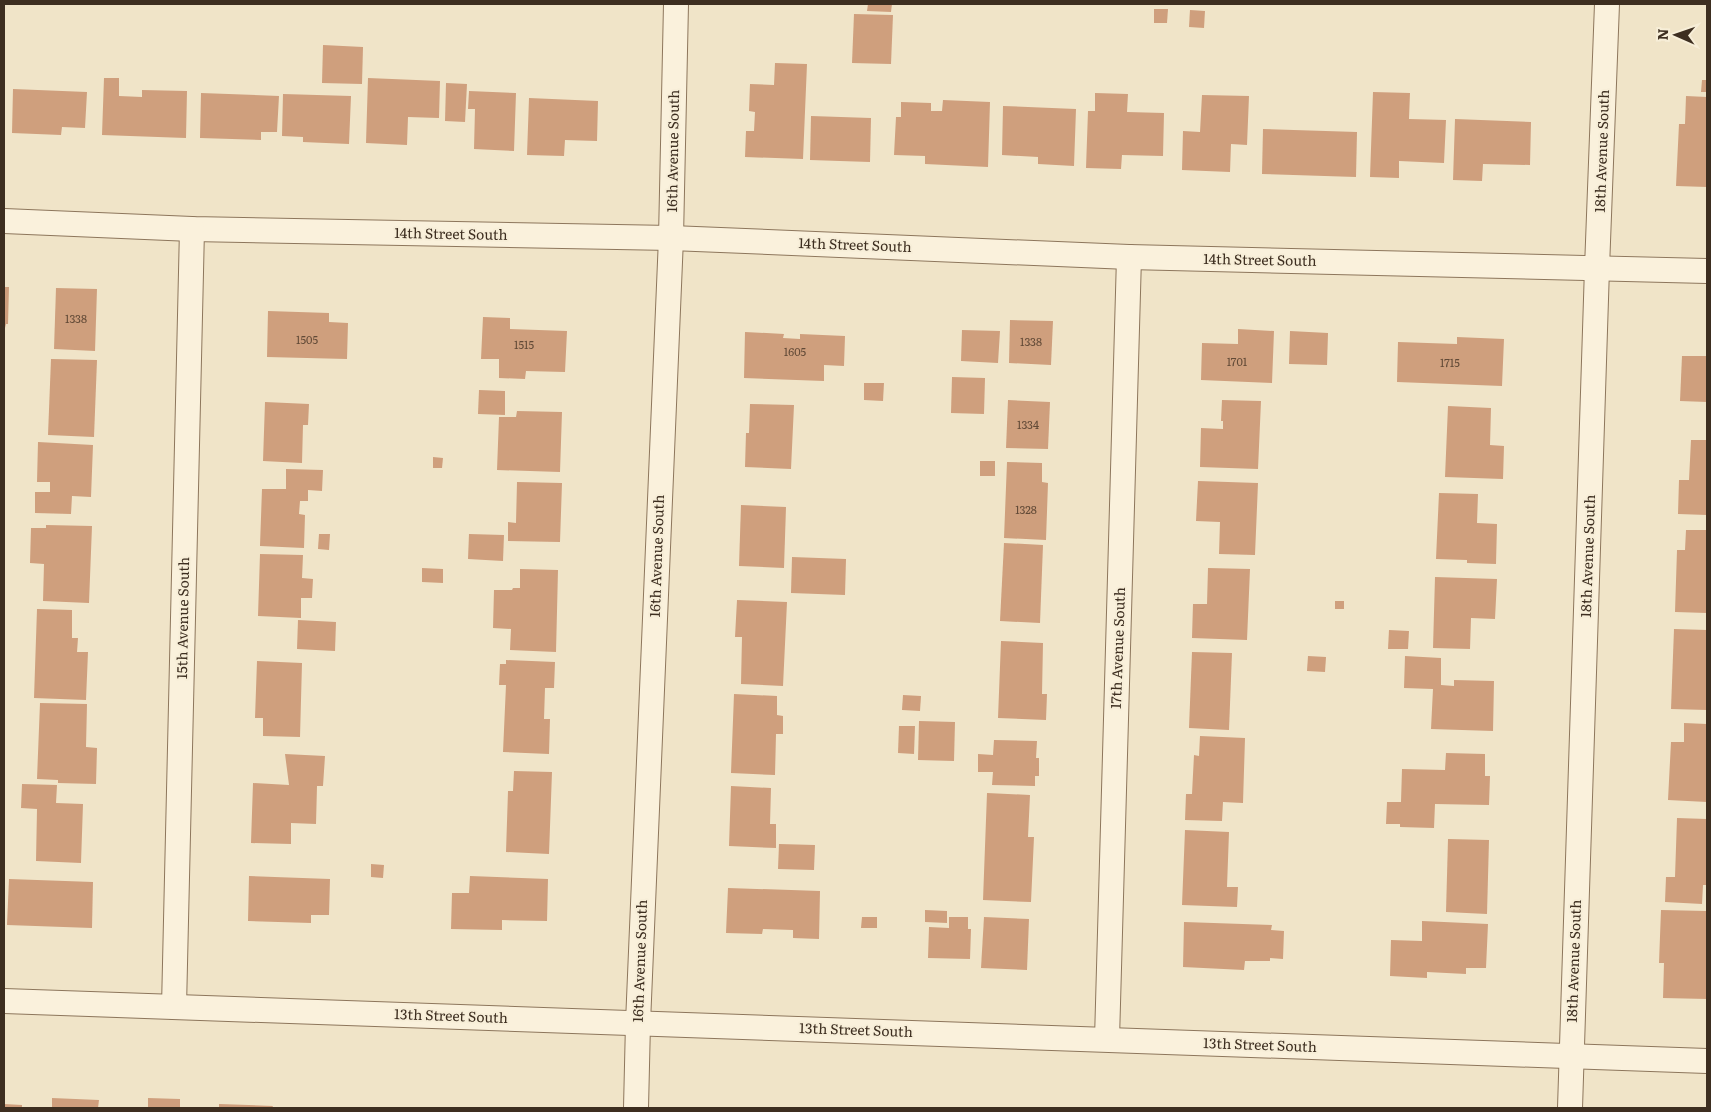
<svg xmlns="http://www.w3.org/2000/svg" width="1711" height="1112" font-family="Literata,serif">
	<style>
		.building { fill: #cf9f7d }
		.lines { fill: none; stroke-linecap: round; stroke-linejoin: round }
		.street-casing { stroke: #8d765c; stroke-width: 26 }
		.street { stroke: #faf1dc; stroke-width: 24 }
		.labels { text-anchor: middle; stroke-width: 4; stroke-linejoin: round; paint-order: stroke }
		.number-label { font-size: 11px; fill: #624a37 }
		.street-label { font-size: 14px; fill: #3d2e20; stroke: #f7eed8 }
	</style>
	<rect width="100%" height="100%" fill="#f0e4c8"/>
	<g class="building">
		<polygon points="868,4 892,4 891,12 867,11"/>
		<polygon points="1154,9 1168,9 1167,23 1154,23"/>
		<polygon points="1190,10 1205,11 1204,28 1189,27"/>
		<polygon points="854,14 893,15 891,64 852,63"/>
		<polygon points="323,45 363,47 362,84 322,83"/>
		<polygon points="775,63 807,64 803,159 745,157 746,131 754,131 755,112 749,111 750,84 774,85"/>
		<polygon points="104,78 119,78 119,96 142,97 142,90 187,91 186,138 102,135"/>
		<polygon points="368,78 440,81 439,118 408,117 407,145 366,143"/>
		<polygon points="1702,80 1707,80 1707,92 1701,92"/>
		<polygon points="446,83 467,84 465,122 445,121"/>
		<polygon points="13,89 87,92 85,128 62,127 61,135 12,133"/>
		<polygon points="469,91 516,93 514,151 474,149 475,109 468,109"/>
		<polygon points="1373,92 1410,93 1409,119 1446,120 1444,163 1399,161 1399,178 1370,177"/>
		<polygon points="201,93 279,96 277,132 261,132 261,140 200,138"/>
		<polygon points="1095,93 1128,94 1127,112 1164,113 1163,156 1122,155 1121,169 1086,168 1088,111 1095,111"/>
		<polygon points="283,94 351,96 349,144 303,142 303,137 282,136"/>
		<polygon points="1202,95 1249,96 1247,145 1231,144 1230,172 1182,170 1183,131 1200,132"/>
		<polygon points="1686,96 1707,97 1707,187 1676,186 1679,124 1685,124"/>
		<polygon points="529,98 598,101 597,141 565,140 564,156 527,155"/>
		<polygon points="943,100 990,102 988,167 925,164 925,156 894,155 896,117 901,117 901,102 931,103 931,111 942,111"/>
		<polygon points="1003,106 1076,109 1074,166 1038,164 1038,157 1002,155"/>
		<polygon points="811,116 871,118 870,162 810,160"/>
		<polygon points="1455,119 1531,122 1530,165 1483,164 1482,181 1453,180"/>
		<polygon points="1263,129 1357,132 1356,177 1262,174"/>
		<polygon points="4,287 9,287 8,324 6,324 5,328 4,328"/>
		<polygon points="56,288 97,289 95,351 54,349"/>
		<polygon points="268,311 329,313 329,322 348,323 347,359 267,357"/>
		<polygon points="483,317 510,318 510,329 567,331 565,372 526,371 525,379 499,378 499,359 481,359"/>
		<polygon points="1010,320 1053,321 1051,365 1009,363"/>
		<polygon points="1238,329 1274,331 1272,383 1201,380 1202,343 1238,344"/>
		<polygon points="962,330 1000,331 998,363 961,361"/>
		<polygon points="1290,331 1328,333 1327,365 1289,364"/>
		<polygon points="745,332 784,334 783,338 800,339 800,334 845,336 844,366 824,365 824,381 744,378"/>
		<polygon points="1457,337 1504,339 1502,386 1397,382 1398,342 1457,344"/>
		<polygon points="1682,356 1707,356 1707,402 1680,401"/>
		<polygon points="51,359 97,360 94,437 48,435"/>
		<polygon points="952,377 985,378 984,414 951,413"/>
		<polygon points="864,383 884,383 883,401 864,400"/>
		<polygon points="479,390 505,391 505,415 478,414"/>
		<polygon points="1008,400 1050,402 1048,449 1006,448"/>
		<polygon points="1222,400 1261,401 1258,469 1200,467 1201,428 1223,429 1223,421 1221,421"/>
		<polygon points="265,402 309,404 308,425 303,425 302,463 263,461"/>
		<polygon points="750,404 794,405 791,469 745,467 746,433 749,433"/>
		<polygon points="1448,406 1491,408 1490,445 1504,446 1503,479 1445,477"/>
		<polygon points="517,411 562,412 560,472 497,470 499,417 516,417"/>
		<polygon points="1691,440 1707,440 1707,515 1678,514 1679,480 1689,480"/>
		<polygon points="38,442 93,445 91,497 72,496 71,514 35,513 35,492 50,492 50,482 37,482"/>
		<polygon points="433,457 443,458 442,468 433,468"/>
		<rect x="980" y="461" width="15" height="15"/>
		<polygon points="1007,462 1042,463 1042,482 1048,483 1046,540 1004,538"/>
		<polygon points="286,469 323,470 322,491 308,490 308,501 300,501 299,514 305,515 304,548 260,546 262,489 286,489"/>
		<polygon points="1198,481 1258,483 1255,555 1219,554 1220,522 1196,521"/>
		<polygon points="517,482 562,483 560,542 508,541 508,522 516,523"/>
		<polygon points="1439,493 1478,494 1477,523 1497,524 1496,564 1467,563 1467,560 1436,559"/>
		<polygon points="741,505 786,507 784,568 739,566"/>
		<polygon points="46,525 92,526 89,603 43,601 44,564 30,563 31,528 46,528"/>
		<polygon points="1686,530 1707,530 1707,613 1675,612 1677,550 1685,550"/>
		<polygon points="319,534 330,534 329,550 318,549"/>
		<polygon points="469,534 504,535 503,561 468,559"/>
		<polygon points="1004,543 1043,545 1040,623 1000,621"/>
		<polygon points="260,554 303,555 302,578 313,579 312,598 301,598 301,618 258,616"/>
		<polygon points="792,557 846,559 845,595 791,593"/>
		<polygon points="422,568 443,569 443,583 422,582"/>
		<polygon points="1208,568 1250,569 1247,640 1192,638 1193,604 1207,604"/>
		<polygon points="520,569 558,570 556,652 510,650 511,629 493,628 494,590 512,590 513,588 520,588"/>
		<polygon points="1435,577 1497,579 1495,619 1471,618 1470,649 1433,648"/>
		<polygon points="737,600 787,602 783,686 741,684 742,637 735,637"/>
		<rect x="1335" y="601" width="9" height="8"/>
		<polygon points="37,609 72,610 72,638 78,638 77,652 88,652 86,700 34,698"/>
		<polygon points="298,620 336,622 335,651 297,649"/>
		<polygon points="1674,629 1707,630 1707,710 1671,709"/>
		<polygon points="1389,630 1409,631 1408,649 1388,649"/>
		<polygon points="1001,641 1043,643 1042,694 1047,694 1046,720 998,718"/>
		<polygon points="1192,652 1232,653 1229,730 1189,728"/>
		<polygon points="1308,656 1326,657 1325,672 1307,671"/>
		<polygon points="1405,656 1441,658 1441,685 1454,686 1454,680 1494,681 1493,731 1431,729 1433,689 1404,688"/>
		<polygon points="506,660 555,662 554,688 545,688 544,719 550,719 549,754 503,752 506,685 499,685 500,664 506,664"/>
		<polygon points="257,661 302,663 300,737 263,736 263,718 255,718"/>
		<polygon points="734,694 777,696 777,715 783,716 783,734 776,734 775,775 731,773"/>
		<polygon points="903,695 921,696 920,711 902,710"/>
		<polygon points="40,703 87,704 86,747 97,748 96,784 58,783 58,780 37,779"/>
		<polygon points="919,721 955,722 954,761 918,760"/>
		<polygon points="1684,723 1707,724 1707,802 1668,800 1671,742 1684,742"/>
		<polygon points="899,726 915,726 914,754 898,753"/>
		<polygon points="1200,736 1245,738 1243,803 1223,802 1222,821 1185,820 1186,794 1192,794 1194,755 1199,756"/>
		<polygon points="994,740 1037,741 1036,758 1039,758 1039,776 1035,776 1035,786 992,785 993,772 978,772 978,754 993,755"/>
		<polygon points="1446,753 1485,754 1485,776 1490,776 1489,805 1435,804 1434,828 1400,827 1400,824 1386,824 1387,802 1401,802 1402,769 1445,770"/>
		<polygon points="285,754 325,756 323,786 317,786 316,824 291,823 291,844 251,843 253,783 289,785"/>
		<polygon points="514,771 552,772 549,854 506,852 508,791 513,791"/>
		<polygon points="22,784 57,785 56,803 83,804 81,863 36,861 37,809 21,808"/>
		<polygon points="731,786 771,788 770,824 776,824 776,848 729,846"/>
		<polygon points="987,793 1030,795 1028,837 1034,837 1031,902 983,900"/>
		<polygon points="1677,818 1707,819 1707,885 1703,885 1702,904 1665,902 1666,877 1675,877"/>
		<polygon points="1185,830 1229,832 1227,887 1238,887 1237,907 1182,905"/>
		<polygon points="1448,839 1489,840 1487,914 1446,912"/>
		<polygon points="779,844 815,845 814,870 778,869"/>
		<polygon points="371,864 384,865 383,878 371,877"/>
		<polygon points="249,876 330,879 329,915 311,915 311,923 248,921"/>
		<polygon points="470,876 548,879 547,921 502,920 502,930 451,929 452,893 469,893"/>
		<polygon points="9,879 93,882 92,928 7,925"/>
		<polygon points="728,888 820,891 819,939 793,938 793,930 763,929 762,934 726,933"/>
		<polygon points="925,910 947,911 947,923 925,922"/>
		<polygon points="1661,910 1707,911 1707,999 1663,998 1664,963 1659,963"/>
		<polygon points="862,917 877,917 877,928 861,928"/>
		<polygon points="949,917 968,917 968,929 971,929 970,959 928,958 929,927 949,928"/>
		<polygon points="984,917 1029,919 1027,970 981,968"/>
		<polygon points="1422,921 1488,924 1486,968 1466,968 1466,974 1427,972 1427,978 1390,976 1391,940 1422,941"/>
		<polygon points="1184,922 1272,925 1271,930 1284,931 1283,959 1270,958 1270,961 1245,961 1244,970 1183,967"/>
		<polygon points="52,1098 99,1100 98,1108 52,1108"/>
		<polygon points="148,1098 180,1099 180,1108 148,1108"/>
		<polygon points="4,1104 22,1105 22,1108 4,1108"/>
		<polygon points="219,1104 273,1106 272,1108 219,1108"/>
	</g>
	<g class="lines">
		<defs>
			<g id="street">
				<polyline points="4,221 192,229 671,238 1129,257 1707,271"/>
				<polyline points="4,1001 1707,1061"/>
				<polyline points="174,1007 192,229"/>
				<polyline points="1107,1039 1129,257"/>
				<polyline points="636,1108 638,1023 671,238 676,4"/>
				<polyline points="1570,1108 1597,268 1607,4"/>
			</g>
		</defs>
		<use href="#street" class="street-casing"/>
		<use href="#street" class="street"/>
	</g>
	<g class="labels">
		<g class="number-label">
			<text x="76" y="323">1338</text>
			<text x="307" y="344">1505</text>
			<text x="1031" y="346">1338</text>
			<text x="524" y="349">1515</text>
			<text x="795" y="356">1605</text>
			<text x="1237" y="366">1701</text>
			<text x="1450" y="367">1715</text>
			<text x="1028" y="429">1334</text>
			<text x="1026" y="514">1328</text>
		</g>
		<g class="street-label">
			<text transform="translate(673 151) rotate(-89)" y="5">16th Avenue South</text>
			<text transform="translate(1602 151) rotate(-88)" y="5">18th Avenue South</text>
			<text transform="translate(451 234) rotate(1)" y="5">14th Street South</text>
			<text transform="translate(855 245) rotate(2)" y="5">14th Street South</text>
			<text transform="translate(1260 260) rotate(1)" y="5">14th Street South</text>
			<text transform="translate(657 556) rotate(-88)" y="5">16th Avenue South</text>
			<text transform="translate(1588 556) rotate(-88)" y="5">18th Avenue South</text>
			<text transform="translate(183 618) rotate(-89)" y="5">15th Avenue South</text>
			<text transform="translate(1118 648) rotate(-88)" y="5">17th Avenue South</text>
			<text transform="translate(640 961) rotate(-88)" y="5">16th Avenue South</text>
			<text transform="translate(1574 961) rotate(-88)" y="5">18th Avenue South</text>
			<text transform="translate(451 1016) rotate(2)" y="5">13th Street South</text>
			<text transform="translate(856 1030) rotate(2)" y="5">13th Street South</text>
			<text transform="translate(1260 1045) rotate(2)" y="5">13th Street South</text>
		</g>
	</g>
	<rect width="1711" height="1112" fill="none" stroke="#3d2e20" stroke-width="10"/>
	<g transform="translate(1676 35) rotate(272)" stroke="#f7eed8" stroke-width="4" paint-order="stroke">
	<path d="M0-4L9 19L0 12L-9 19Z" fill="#3d2e20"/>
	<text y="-8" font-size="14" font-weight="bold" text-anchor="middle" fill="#3d2e20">N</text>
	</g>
</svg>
